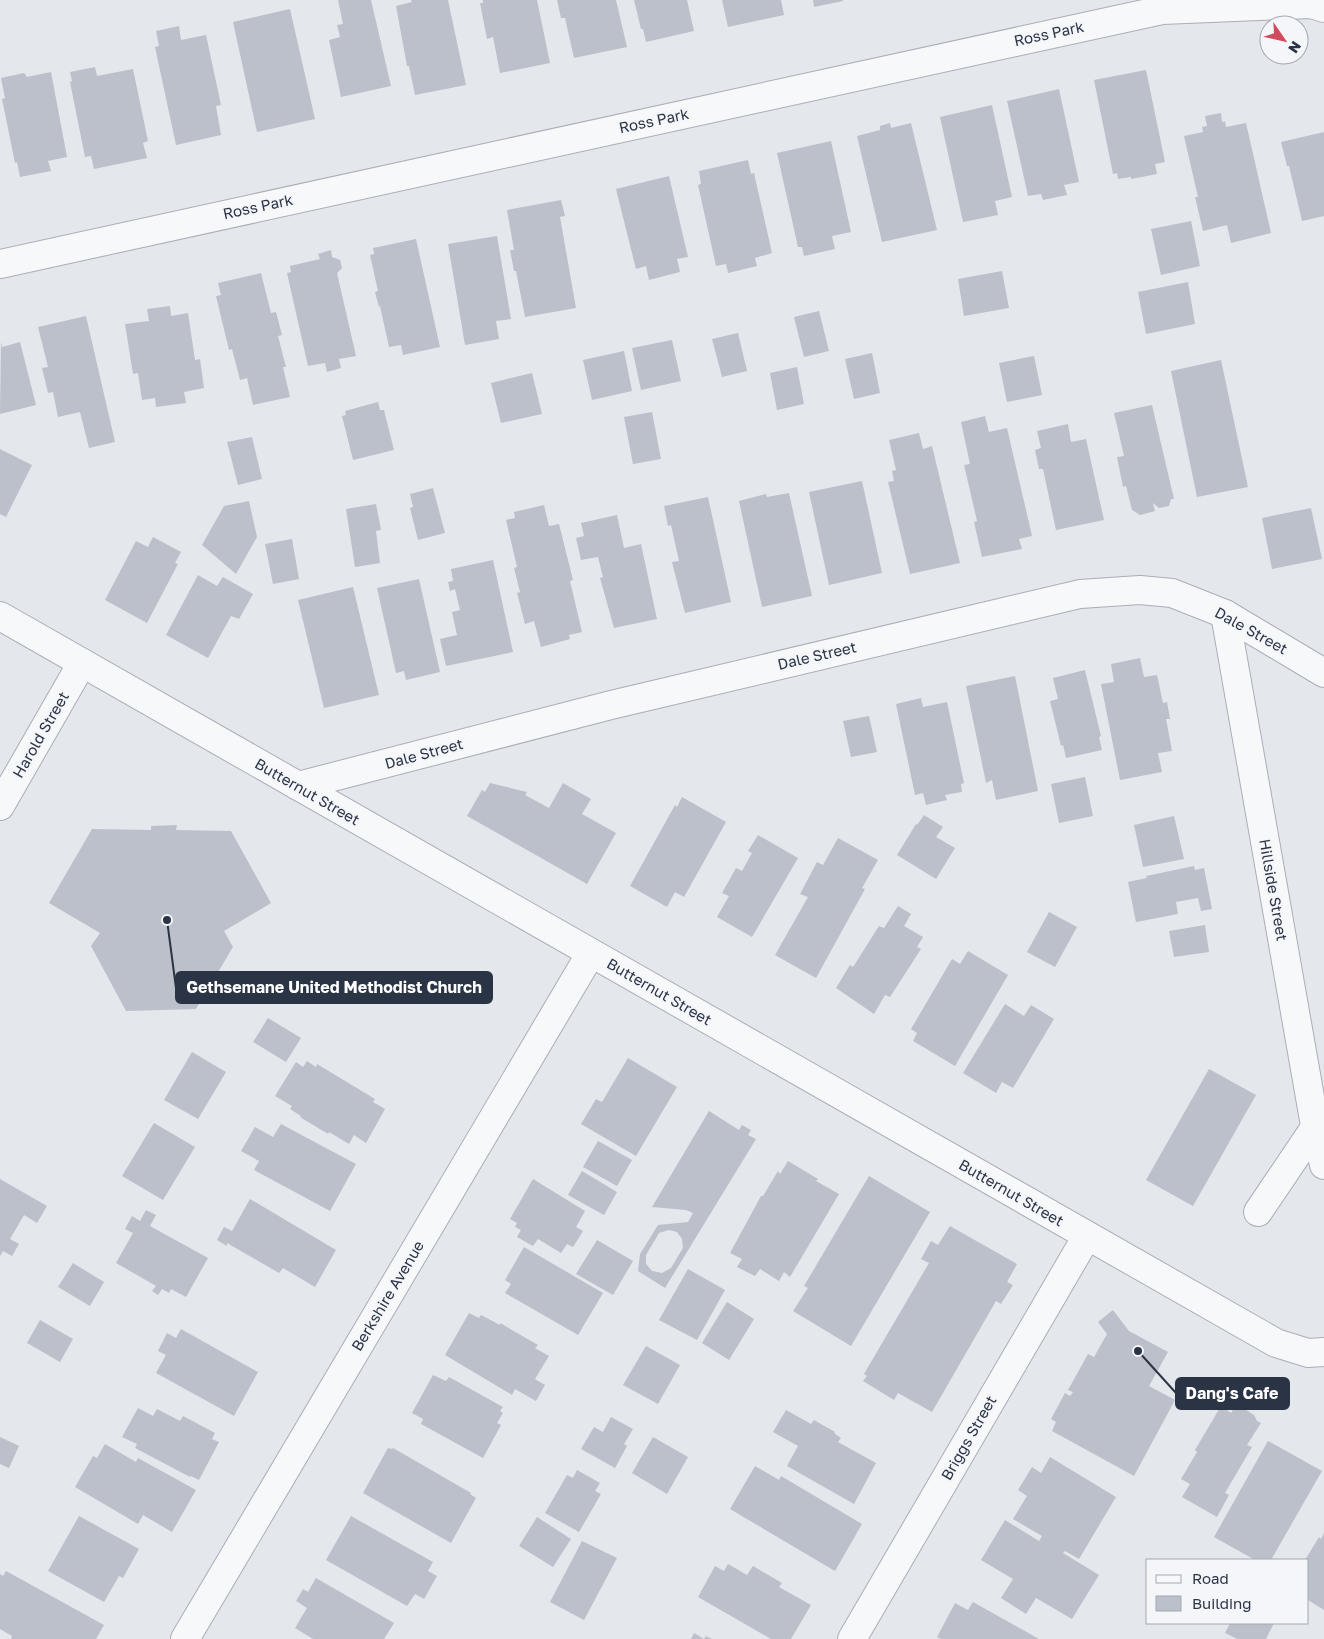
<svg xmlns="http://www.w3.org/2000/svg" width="1324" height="1639" font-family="'Golos Text',sans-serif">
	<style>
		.building { fill: #bbc0ca; fill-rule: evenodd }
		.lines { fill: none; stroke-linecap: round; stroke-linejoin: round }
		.minor-casing { stroke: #a9aeb7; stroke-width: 30 }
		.minor { stroke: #f7f8fa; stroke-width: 28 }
		.labels { text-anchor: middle; stroke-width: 4.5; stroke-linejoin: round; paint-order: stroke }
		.street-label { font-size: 15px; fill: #2b3445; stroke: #f4f6f9 }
		.leader { fill: none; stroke: #2b3445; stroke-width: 2 }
		.callout-dot { fill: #2b3445; stroke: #f4f6f9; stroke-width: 2 }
		.callout { fill: #2b3445; stroke: #2b3445; stroke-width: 2 }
		.callout-label { font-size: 16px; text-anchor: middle; font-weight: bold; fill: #fff }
	</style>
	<rect width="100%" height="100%" fill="#e4e7ec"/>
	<g class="building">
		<polygon points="338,0 371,0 391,86 341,97 329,40 340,37 337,25 343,24"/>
		<polygon points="411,0 448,0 466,85 415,95 409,66 407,66 396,6 412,2"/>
		<polygon points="483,0 537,0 550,63 500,73 493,37 487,39 480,3 483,3"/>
		<polygon points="557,0 616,0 627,47 574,58 565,18 561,18"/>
		<polygon points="634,0 687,0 694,31 646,42 643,29 641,29"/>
		<polygon points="722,0 781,0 784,15 728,27"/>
		<polygon points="813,0 843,0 843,1 814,7"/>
		<polygon points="290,9 315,119 257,132 233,22"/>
		<polygon points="179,26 181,40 206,35 221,105 216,106 221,135 176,145 155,47 159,46 156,31"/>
		<polygon points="95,67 97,76 133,69 148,141 143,143 147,158 94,169 91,156 85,157 70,82 72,81 70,72"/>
		<polygon points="1146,70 1165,162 1155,164 1157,174 1131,179 1131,177 1118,179 1117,173 1113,174 1094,80"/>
		<polygon points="51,72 67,157 48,161 51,171 20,177 17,162 15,163 2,99 5,98 1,78 24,73 27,77"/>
		<polygon points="1059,89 1079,182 1064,185 1067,195 1043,200 1041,194 1028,196 1007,101"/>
		<polygon points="992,105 1012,197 995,201 998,215 963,222 940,117"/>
		<polygon points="1221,113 1222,122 1225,121 1226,127 1246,123 1271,233 1231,243 1227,225 1203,231 1195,197 1198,197 1184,136 1203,132 1202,127 1207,126 1205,116"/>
		<polygon points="890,123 891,128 911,123 937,230 882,242 857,136 880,130 880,126"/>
		<polygon points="1324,132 1324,216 1302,221 1289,166 1287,166 1281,142"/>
		<polygon points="831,141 851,232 832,236 835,249 804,256 802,247 798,247 777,153"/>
		<polygon points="748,160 751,174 754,173 772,253 755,258 757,266 728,273 726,264 716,266 698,185 701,184 699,171"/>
		<polygon points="669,176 688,257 677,259 680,272 649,280 646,266 636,269 616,189"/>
		<polygon points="561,200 565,216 560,217 576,308 525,317 516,271 514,271 510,250 514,250 507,210"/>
		<polygon points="1191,221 1200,266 1161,275 1151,229"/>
		<polygon points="497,236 511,319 496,321 499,339 465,345 448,244"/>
		<polygon points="416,239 440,347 403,355 401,345 389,347 380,306 379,307 375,292 378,291 370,255 374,254 373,248"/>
		<polygon points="331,250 332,257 340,260 342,268 337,273 356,356 339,359 341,368 327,372 325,363 308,366 287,273 291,272 290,266 320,259 318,254"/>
		<polygon points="1002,271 1009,308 964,316 958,279"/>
		<polygon points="261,273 271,313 276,312 282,335 278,336 286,367 283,367 290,397 253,405 247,378 240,380 232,349 229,350 216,296 221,295 218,283"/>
		<polygon points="1188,282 1195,324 1146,334 1138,292"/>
		<polygon points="170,306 171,316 188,313 195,360 200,359 204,388 184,392 186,403 156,407 155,398 142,400 138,373 133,374 125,324 149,321 147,309"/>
		<polygon points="819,311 829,351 804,357 794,317"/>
		<polygon points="86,316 115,442 89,448 80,412 58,417 53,392 48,393 42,368 48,367 38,327"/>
		<polygon points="738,333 747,371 722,377 712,339"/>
		<polygon points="672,340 681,381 641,390 632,348"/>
		<polygon points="1,342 2,347 20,342 36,405 0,414"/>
		<polygon points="624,351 632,391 592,400 583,360"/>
		<polygon points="872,353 880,393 854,399 845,359"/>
		<polygon points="1034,356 1042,395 1007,402 999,363"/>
		<polygon points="1221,360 1248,487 1197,497 1171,371"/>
		<polygon points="797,367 804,404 777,410 770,373"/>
		<polygon points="532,373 542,414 501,423 491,383"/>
		<polygon points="378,402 380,410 384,410 394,450 353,460 342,416 346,415 345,411"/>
		<polygon points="1152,405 1174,499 1171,499 1169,506 1159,508 1153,503 1155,511 1140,515 1132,510 1126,486 1123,487 1117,457 1124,456 1114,413"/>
		<polygon points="652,412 661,459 633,464 624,417"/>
		<polygon points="985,416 989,432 1007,428 1032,536 1019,539 1022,549 982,557 974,522 977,521 964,465 970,464 961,422"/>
		<polygon points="1068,424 1071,442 1086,439 1104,520 1056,530 1043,469 1039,469 1035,450 1041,448 1037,431"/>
		<polygon points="919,433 923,449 932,446 960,563 910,574 888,482 894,481 892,471 896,470 889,440"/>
		<polygon points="252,437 262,479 238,485 227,442"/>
		<polygon points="0,449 32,465 6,517 0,514"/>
		<polygon points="862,481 882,573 829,585 809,492"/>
		<polygon points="433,488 445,533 418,540 410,508 413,507 410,494"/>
		<polygon points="789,493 812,596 762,607 739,501 766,494 767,497"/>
		<polygon points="708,497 731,602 685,613 672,562 679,561 671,525 668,526 664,506"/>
		<polygon points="249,501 257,537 236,574 202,545 224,506"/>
		<polygon points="376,504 381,530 376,531 380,563 355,567 346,509"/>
		<polygon points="544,505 549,526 559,524 573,580 570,581 582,632 569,635 570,639 541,647 534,621 525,624 517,593 520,592 514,568 517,567 506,520 515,518 514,512"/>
		<polygon points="1311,508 1322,559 1272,569 1262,518"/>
		<polygon points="617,515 624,548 641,544 657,619 614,628 600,578 603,577 598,557 581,560 576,538 584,536 581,523"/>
		<polygon points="153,537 181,552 175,563 178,564 147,623 105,600 136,541 148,547"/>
		<polygon points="292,539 299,579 273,584 265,544"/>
		<polygon points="493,560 513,652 446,666 440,639 457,635 452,612 460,610 455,589 450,591 448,582 453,581 451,569"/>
		<polygon points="198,575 217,586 223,577 253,594 239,619 231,616 208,658 166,635"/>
		<polygon points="419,579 440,672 406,680 404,671 396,673 377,588"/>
		<polygon points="353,587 379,695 324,708 298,600"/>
		<polygon points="1140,658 1144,677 1157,675 1163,703 1167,702 1170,719 1166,719 1172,751 1158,753 1162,772 1120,780 1101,684 1114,682 1111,664"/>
		<polygon points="1085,670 1101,736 1099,737 1102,750 1066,758 1063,745 1061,746 1050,701 1058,699 1053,678"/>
		<polygon points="1015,676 1038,791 996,800 992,780 986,783 966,686"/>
		<polygon points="921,698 923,707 947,702 964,783 961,784 962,792 945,795 947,800 926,805 923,793 915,795 896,704"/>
		<polygon points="869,716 877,752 851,757 843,721"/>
		<polygon points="1085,777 1093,816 1059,823 1051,784"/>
		<polygon points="490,783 527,792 525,795 549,808 563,783 591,799 582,814 616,833 587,884 467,816 482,790 485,792"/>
		<polygon points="682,797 726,822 684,897 675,892 667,907 630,886 675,805 677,807"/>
		<polygon points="924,815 943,827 936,837 955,848 936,879 897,855 916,824 917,825"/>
		<polygon points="1174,816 1184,859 1143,867 1134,825"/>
		<polygon points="177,825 176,830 231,831 271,903 224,931 233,947 196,1009 126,1011 91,946 100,933 49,903 92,829 151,830 151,826"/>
		<polygon points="758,835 798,858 752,937 717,917 729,896 722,893 736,868 742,871 752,853 748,851"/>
		<polygon points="838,838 878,860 862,888 865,889 816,978 775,955 808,897 800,894 817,862 823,865"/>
		<polygon points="1194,866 1195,870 1204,868 1212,909 1201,911 1198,898 1176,902 1178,914 1136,922 1128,882 1147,878 1146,876"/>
		<polygon points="898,906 911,914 904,926 923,937 917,947 921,949 890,997 885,995 874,1014 836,988 850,965 853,967 879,926 884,928"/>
		<polygon points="1049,912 1077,927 1055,967 1027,952"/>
		<polygon points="1205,925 1209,952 1174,957 1169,931"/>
		<polygon points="968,951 1008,975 955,1066 913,1041 917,1033 911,1029 952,959 960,964"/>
		<polygon points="1005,1004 1024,1016 1031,1005 1054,1019 1013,1088 1002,1082 996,1093 963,1073"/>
		<polygon points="268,1018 301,1038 286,1062 253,1042"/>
		<polygon points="192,1052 226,1072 198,1119 164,1100"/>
		<polygon points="628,1058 677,1087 636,1156 581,1124 596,1099 602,1102"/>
		<polygon points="307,1061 316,1067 317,1064 375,1099 373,1102 385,1109 366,1143 354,1135 349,1144 329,1132 328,1134 300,1117 301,1116 290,1109 292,1106 275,1096 296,1062 303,1067"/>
		<polygon points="1209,1069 1256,1095 1193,1206 1146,1180"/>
		<path d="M 709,1111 L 739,1130 L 742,1125 L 751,1130 L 748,1135 L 756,1139 L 665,1288 L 638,1271 L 640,1254 L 658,1225 L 688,1222 L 693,1213 L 686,1210 L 652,1207 ZM 669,1230 L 677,1232 L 682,1239 L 683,1248 L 671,1268 L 662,1273 L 652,1271 L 646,1264 L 646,1255 L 659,1233 Z"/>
		<polygon points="154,1123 195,1147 163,1200 122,1176"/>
		<polygon points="281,1124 356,1164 330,1211 254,1170 259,1161 241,1151 255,1127 273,1137"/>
		<polygon points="598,1141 632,1160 617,1186 583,1167"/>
		<polygon points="788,1161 818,1179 816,1181 839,1194 790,1277 784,1272 779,1281 760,1269 755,1276 737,1267 742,1259 730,1253 761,1196 763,1196 778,1171 780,1174"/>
		<polygon points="582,1171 617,1192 604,1215 568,1195"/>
		<polygon points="869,1176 930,1212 851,1346 793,1311 808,1288 804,1286"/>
		<polygon points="0,1179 47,1206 37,1223 24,1215 10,1239 19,1244 12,1256 3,1251 0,1256"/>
		<polygon points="533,1179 585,1211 576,1227 583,1231 573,1247 567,1244 561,1253 538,1239 533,1246 517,1237 521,1230 515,1227 517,1223 510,1219"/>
		<polygon points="250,1199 336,1250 315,1287 283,1268 279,1273 227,1243 227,1246 217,1240 224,1227 232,1231"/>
		<polygon points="146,1210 156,1215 150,1226 208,1258 186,1297 171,1289 169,1293 162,1289 158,1295 152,1291 156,1286 116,1263 133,1233 125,1229 132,1216 140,1221"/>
		<polygon points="950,1226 1017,1264 1007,1282 1013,1285 1001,1304 996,1301 932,1412 898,1393 894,1400 863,1381 867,1376 864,1374 929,1263 921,1259 931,1241 938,1245"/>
		<polygon points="597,1240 633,1261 613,1295 576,1274"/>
		<polygon points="524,1247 603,1293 578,1335 505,1293 511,1284 505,1280"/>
		<polygon points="73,1263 104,1282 90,1306 58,1287"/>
		<polygon points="688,1269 725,1290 697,1340 659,1320"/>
		<polygon points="727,1302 754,1319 729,1360 702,1343"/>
		<polygon points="1113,1310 1129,1331 1168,1352 1149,1386 1175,1400 1134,1476 1052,1431 1056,1422 1051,1419 1065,1393 1070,1396 1073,1392 1068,1390 1088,1354 1094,1357 1107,1334 1098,1322"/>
		<polygon points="469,1313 479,1318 481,1315 500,1325 500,1323 538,1345 535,1348 549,1356 535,1379 545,1385 536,1401 515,1389 512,1395 445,1355"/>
		<polygon points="40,1320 73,1339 60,1362 27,1343"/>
		<polygon points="181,1329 258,1372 234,1416 156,1373 166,1355 158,1351 167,1333 176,1338"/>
		<polygon points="646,1346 680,1365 658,1404 623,1385"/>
		<polygon points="433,1375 446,1381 449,1377 503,1407 500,1411 503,1413 497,1423 501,1425 483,1458 421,1424 423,1419 412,1413"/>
		<polygon points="1221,1406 1231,1413 1234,1408 1237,1409 1243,1408 1254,1415 1257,1421 1261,1423 1247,1445 1252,1447 1225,1493 1229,1495 1217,1517 1182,1497 1190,1484 1181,1479 1197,1452 1195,1450"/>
		<polygon points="138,1408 153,1416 157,1409 180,1421 183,1416 215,1433 212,1439 219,1442 199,1480 191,1476 190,1477 135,1448 137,1444 122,1437"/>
		<polygon points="786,1410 811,1424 814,1420 835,1432 834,1433 841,1438 838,1442 876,1463 854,1504 787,1466 798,1446 773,1432"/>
		<polygon points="611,1417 633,1429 624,1444 627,1446 615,1468 581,1449 594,1427 603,1432"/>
		<polygon points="0,1437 19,1446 9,1468 0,1464"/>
		<polygon points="653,1437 688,1457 667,1494 632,1473"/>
		<polygon points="1268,1441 1322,1471 1271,1560 1255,1560 1214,1537"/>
		<polygon points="105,1444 136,1462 138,1458 196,1490 172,1532 143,1515 138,1524 75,1487 93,1456 97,1458"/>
		<polygon points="388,1448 392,1449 393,1448 471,1493 470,1494 476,1498 451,1543 363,1493"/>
		<polygon points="1050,1457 1116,1497 1079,1559 1065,1551 1063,1553 1099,1575 1072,1619 1036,1598 1026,1614 1001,1598 1013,1579 981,1560 1005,1520 1039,1541 1042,1536 1013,1519 1027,1496 1018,1490 1032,1467 1041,1473"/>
		<polygon points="755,1466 779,1480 781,1476 862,1524 835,1571 730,1509"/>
		<polygon points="577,1470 600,1483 595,1491 601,1494 579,1532 545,1513 567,1475 573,1478"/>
		<polygon points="79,1516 139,1549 123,1578 119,1576 104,1602 48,1571"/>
		<polygon points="351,1516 433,1562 428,1571 437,1576 424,1599 415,1594 407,1606 326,1560"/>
		<polygon points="537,1517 571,1539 553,1567 519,1546"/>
		<polygon points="1324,1533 1324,1610 1308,1600 1308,1560 1305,1560 1319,1537 1321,1539"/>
		<polygon points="582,1541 617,1558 584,1620 550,1602"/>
		<polygon points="728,1564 747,1575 753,1566 782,1583 779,1587 811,1605 791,1639 771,1639 698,1597 715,1566 724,1571"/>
		<polygon points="6,1571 104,1625 96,1639 11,1639 12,1636 0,1629 0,1574 3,1576"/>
		<polygon points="316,1578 394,1623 384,1639 313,1639 295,1628 307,1608 296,1601 303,1589 308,1592"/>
		<polygon points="973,1602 1039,1639 941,1639 937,1637 955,1603 968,1610"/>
		<polygon points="1230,1623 1274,1623 1266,1639 1237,1639 1225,1633"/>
		<polygon points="694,1633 704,1639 706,1636 712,1639 691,1639"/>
	</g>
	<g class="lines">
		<defs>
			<g id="minor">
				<polyline points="0,264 1162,10 1311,4 1324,8"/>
				<polyline points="1225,614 1314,1120 1324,1165"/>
				<polyline points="0,616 1276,1343 1308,1353 1324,1352"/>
				<polyline points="298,786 611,705 1080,594 1140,590 1172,593 1225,614 1324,673"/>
				<polyline points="0,806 82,663"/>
				<polyline points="1258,1212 1316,1126"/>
				<polyline points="185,1639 591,953"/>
				<polyline points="852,1639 1087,1236"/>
			</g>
		</defs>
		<use href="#minor" class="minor-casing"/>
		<use href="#minor" class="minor"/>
	</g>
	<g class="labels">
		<g class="street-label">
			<text transform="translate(1049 34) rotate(-12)" y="5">Ross Park</text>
			<text transform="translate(654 121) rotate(-12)" y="5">Ross Park</text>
			<text transform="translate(258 207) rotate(-12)" y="5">Ross Park</text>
			<text transform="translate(1251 631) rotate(29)" y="5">Dale Street</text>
			<text transform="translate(817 656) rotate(-13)" y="5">Dale Street</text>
			<text transform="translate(41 735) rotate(-60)" y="5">Harold Street</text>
			<text transform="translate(424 754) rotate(-15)" y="5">Dale Street</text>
			<text transform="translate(307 792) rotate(30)" y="5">Butternut Street</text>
			<text transform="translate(1273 890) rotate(80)" y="5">Hillside Street</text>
			<text transform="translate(659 992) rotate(30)" y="5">Butternut Street</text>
			<text transform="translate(1011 1193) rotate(30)" y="5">Butternut Street</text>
			<text transform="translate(388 1296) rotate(-59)" y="5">Berkshire Avenue</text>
			<text transform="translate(969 1438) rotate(-60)" y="5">Briggs Street</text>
		</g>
	</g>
	<path class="leader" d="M167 920L176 988M1138 1351L1176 1393"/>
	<g class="callout-dot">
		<circle cx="167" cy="920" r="5"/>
		<circle cx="1138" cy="1351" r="5"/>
	</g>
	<g class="callout">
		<rect x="176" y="972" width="316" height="31" rx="5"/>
		<rect x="1176" y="1378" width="113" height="31" rx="5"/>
	</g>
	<g class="callout-label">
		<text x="334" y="993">Gethsemane United Methodist Church</text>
		<text x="1232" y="1399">Dang's Cafe</text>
	</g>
	<rect x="1146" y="1559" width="162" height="65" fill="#f4f6f9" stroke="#a4a8b1"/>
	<rect x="1156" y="1575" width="25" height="8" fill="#f7f8fa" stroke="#a4a8b1"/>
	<text x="1192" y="1584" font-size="15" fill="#2b3445">Road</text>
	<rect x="1156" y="1596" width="25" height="15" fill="#bbc0ca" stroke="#a4a8b1"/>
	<text x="1192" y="1609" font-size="15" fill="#2b3445">Building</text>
	<g transform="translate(1284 40) rotate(124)"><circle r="24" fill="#f4f6f9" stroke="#a4a8b1"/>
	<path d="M0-4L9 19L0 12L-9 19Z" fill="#d1495b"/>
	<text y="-8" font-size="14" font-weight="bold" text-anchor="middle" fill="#2b3445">N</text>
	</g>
</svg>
